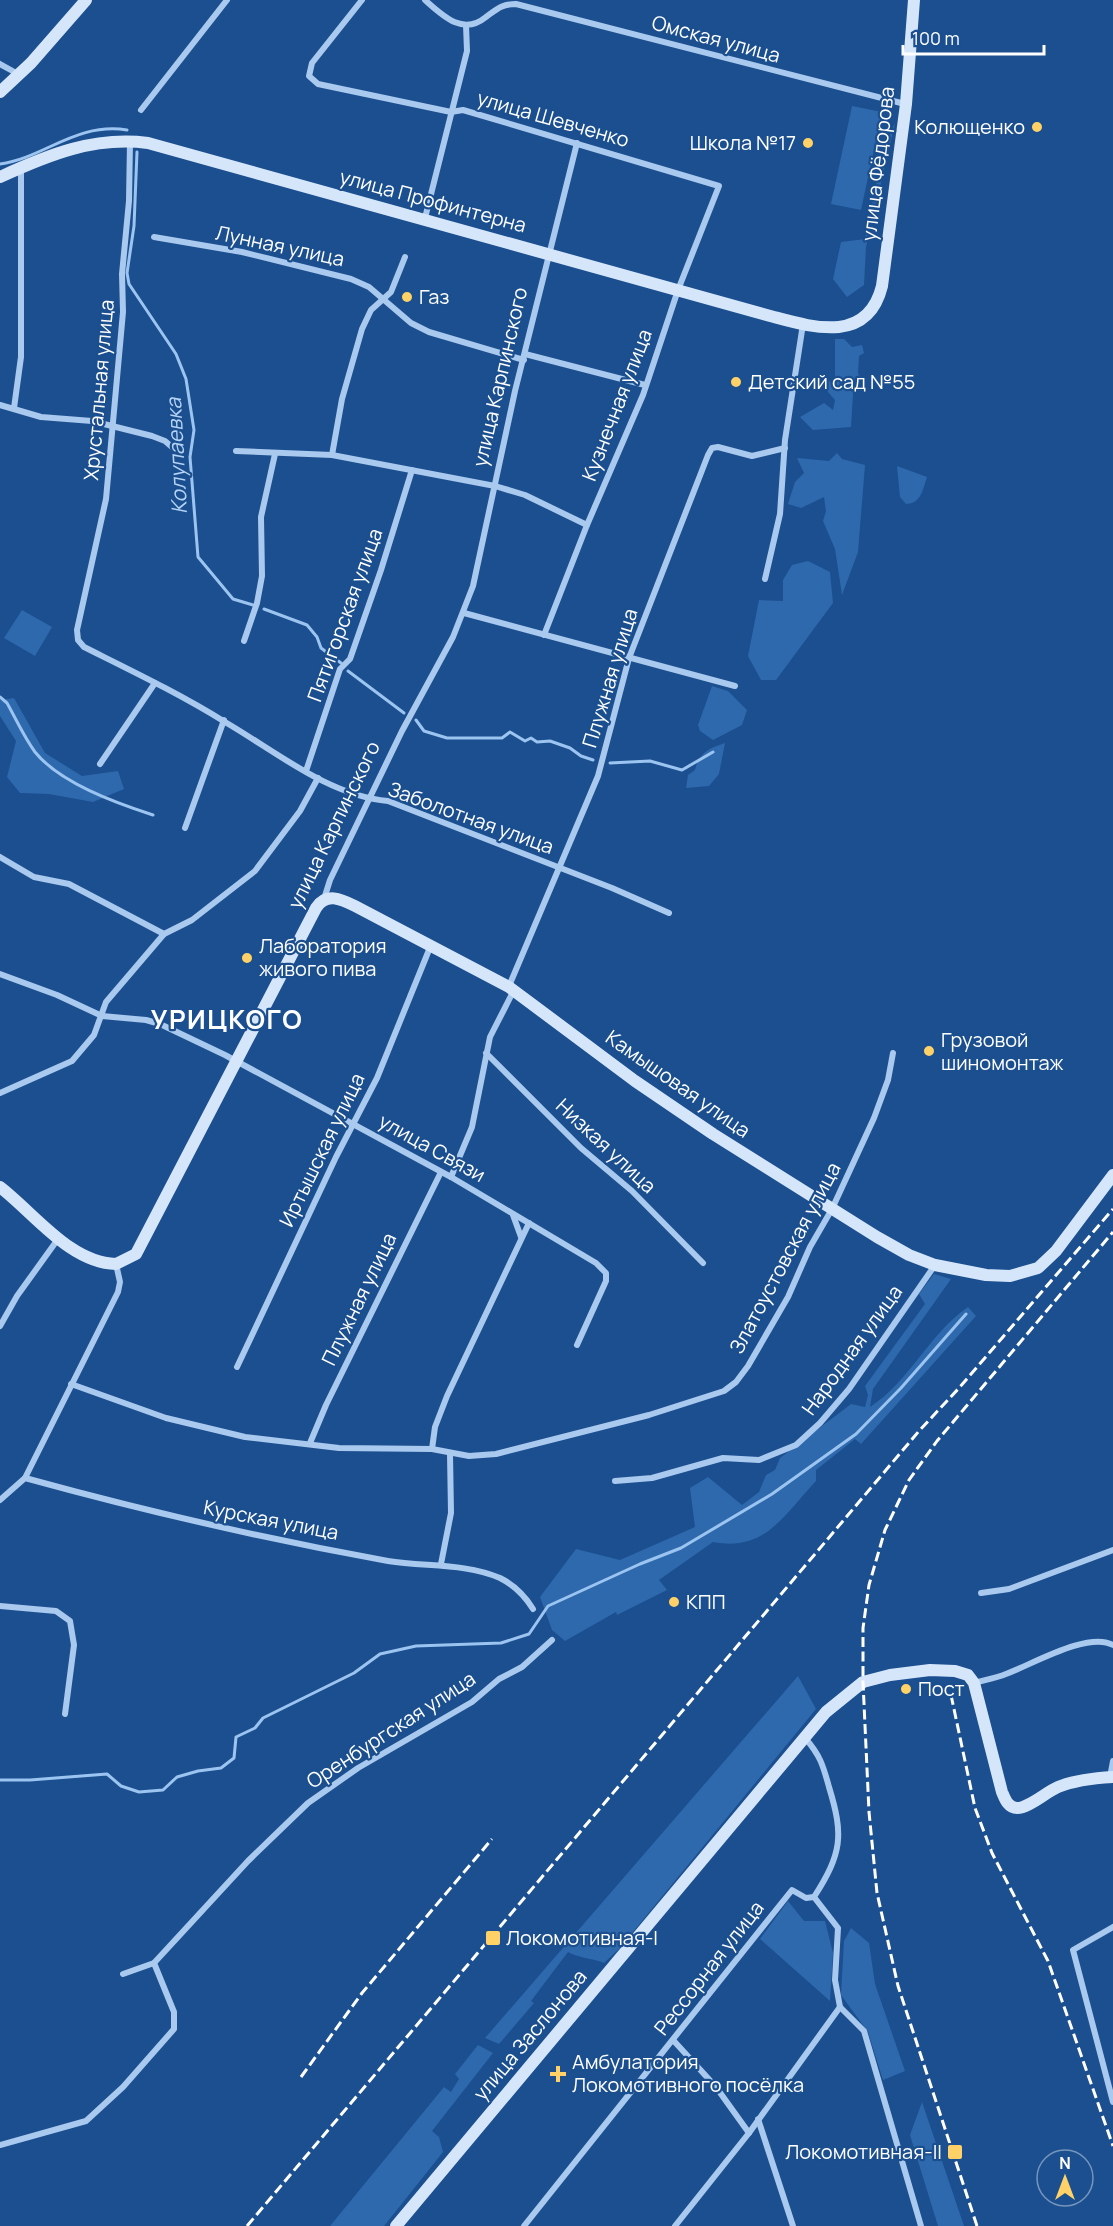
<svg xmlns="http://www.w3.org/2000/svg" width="1113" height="2226" font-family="Manrope,sans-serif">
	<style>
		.green { fill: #2e69ad }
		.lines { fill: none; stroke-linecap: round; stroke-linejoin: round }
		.stream { stroke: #9cc4f0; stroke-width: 3 }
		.street { stroke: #a9c9ee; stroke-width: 6 }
		.secondary { stroke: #d6e6fa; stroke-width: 12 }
		.rail { stroke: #fff; stroke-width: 3; stroke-dasharray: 10 4.5; stroke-linecap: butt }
		.poi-dot { fill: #ffd166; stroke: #1b4f8f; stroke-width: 2 }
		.labels { text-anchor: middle; stroke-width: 4.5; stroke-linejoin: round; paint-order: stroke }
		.street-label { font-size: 20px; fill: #fff; stroke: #1b4f8f }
		.poi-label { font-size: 20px; fill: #fff; stroke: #1b4f8f; text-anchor: start }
		.water-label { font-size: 21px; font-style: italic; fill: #b5d3f5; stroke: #1b4f8f }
		.district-label { font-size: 26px; font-weight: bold; letter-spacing: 1.5px; fill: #fff; stroke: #1b4f8f }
	</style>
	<rect width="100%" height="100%" fill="#1b4f8f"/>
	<g class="green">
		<polygon points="852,106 882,112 861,210 831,204"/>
		<polygon points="895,123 866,247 864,285 847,297 833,279 841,242 865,239 884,145"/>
		<polygon points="835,339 844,339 852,347 862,345 864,353 859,356 858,373 862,382 853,394 851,427 813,430 800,417 824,403 833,410 835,400 822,385 827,379 835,387"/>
		<polygon points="837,453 842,459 865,465 858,552 842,595 835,549 823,521 826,511 824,497 801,508 788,504 795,482 804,473 797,458 829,461"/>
		<path d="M 897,466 L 927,477 C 923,489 921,504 906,504 L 900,497 Z"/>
		<polygon points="808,561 830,572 833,603 776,680 761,680 748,656 759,600 783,601 783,580 792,565"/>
		<polygon points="22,610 52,627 35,656 4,638"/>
		<polygon points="712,686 728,691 747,710 742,725 713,740 700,731 698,725"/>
		<polygon points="14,698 45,753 82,776 118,771 124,789 93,802 49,794 20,793 7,777 16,741 0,716 0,700"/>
		<path d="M 725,743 L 719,774 L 709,786 L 686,788 L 688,775 L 695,770 C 699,753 709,748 725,743 Z"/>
		<path d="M 934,1274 L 951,1279 L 873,1389 L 870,1407 C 909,1382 929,1334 968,1307 L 976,1316 L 861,1444 L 855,1439 L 816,1470 L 816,1481 C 783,1516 765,1552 713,1542 L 659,1580 L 667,1590 L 617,1615 L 616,1612 L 565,1641 L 552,1630 L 540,1597 L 576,1549 L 620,1560 L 695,1527 L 690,1488 L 708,1477 L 742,1505 L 759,1492 L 766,1475 L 775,1470 L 780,1458 L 851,1404 L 865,1407 L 868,1395 L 865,1386 L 925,1304 L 919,1294 Z"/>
		<path d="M 798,1676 L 816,1709 L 619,1949 L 604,1963 C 592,1958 578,1958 568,1952 L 531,2001 L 534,2003 L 499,2044 L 485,2038 Z"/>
		<polygon points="788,1901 804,1921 825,1921 833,1953 830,2001 760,1939"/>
		<polygon points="851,1928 869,1943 875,1984 905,2071 883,2080 868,2032 841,1995 844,1941"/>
		<polygon points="478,2045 493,2053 432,2131 439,2137 443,2152 384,2226 330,2226 444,2087 451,2092 459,2079 455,2074"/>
		<polygon points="922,2102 964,2226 938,2226 910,2135"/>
	</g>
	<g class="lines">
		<g class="stream">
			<polyline points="137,152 134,226 127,273 129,284 176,354 186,379 194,430 190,457 198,557 233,599 253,605"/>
			<path d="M 0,164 C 44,158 76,122 127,130"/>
			<polyline points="264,609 307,625 317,637 321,648 341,663"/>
			<polyline points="348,671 404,713"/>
			<path d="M 0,697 L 7,703 C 16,719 24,737 35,752 C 60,783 116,803 153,815"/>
			<polyline points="416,720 424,731 447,738 502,738 510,732 525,741 531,738 537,742 550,741 570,748 581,756 593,760"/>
			<polyline points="610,763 650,761 682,770 713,752"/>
			<polyline points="0,1780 30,1780 107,1774 121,1786 139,1792 163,1790 177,1777 198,1771 221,1768 234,1758 236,1737 255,1728 263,1718 354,1673 380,1654 416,1646 501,1643 529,1634 548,1606 640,1564 681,1548 772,1494 856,1434 901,1388 966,1314"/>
		</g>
		<g class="street">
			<polyline points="362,0 312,63 309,76 318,84 451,112 463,110 719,186 678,290 643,395 587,525 544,635"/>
			<path d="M 425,0 C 443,16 463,36 486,17 C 497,9 502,4 516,4 L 905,104"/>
			<polyline points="0,64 18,74"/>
			<polyline points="141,110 227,0"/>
			<path d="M 130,142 L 129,201 L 122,274 L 123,312 L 106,499 L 77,630 L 78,640 L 84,647 C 132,671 180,694 225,722 C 275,751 329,796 388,801 L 612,888 L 669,913"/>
			<polyline points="425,218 467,51 466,25"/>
			<polyline points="154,237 242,252 351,279 369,287 411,323 429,332 524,360"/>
			<polyline points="525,354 645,385"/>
			<polyline points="0,405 41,417 92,421 152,436 165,441 180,454"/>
			<polyline points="14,408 21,357 21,168"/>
			<polyline points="236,451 332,455 495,486 525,495 587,525"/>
			<polyline points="332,455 342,399 362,329 371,310 391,292 405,257"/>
			<polyline points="765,579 780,514 785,440 803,324"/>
			<polyline points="464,613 735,686"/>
			<polyline points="244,641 257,603 262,576 261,517 275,454"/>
			<polyline points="100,764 155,683"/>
			<polyline points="306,771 340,669 350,659 381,570 412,470"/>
			<polyline points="185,828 224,720"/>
			<polyline points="0,857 34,877 69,884 164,934"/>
			<polyline points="324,899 330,880 402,731 453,637 473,586 515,391 577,143"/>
			<polyline points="0,974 57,995 102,1016 146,1020 160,1024 225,1055 451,1177 596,1263 606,1273 606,1281 577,1345"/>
			<polyline points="509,986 598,776 629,658 708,455 712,448 718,447 752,456 785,448"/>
			<polyline points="486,1053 581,1148 632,1191 703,1263"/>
			<polyline points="0,1093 72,1061 94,1035 106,1002 164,934 192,920 255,871 300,811 318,778"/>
			<polyline points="451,1177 472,1127 490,1037 514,990"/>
			<polyline points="513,1215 521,1237"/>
			<polyline points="0,1326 17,1296 58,1239"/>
			<polyline points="237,1367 336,1157 377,1078 431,945"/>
			<polyline points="71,1384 166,1418 245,1437 339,1448 432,1449 469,1456 496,1454 649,1415 724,1391 736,1382 748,1366 788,1297 810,1247 832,1209 874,1118 888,1080 893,1053"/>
			<polyline points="310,1443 326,1405 441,1172"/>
			<polyline points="432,1449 435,1427 447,1396 529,1223"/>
			<polyline points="25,1478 118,1292 120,1282 116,1264"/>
			<polyline points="615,1481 652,1478 723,1458 759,1460 796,1445 820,1423 849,1389 935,1265"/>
			<path d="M 0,1500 L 25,1478 C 145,1511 266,1539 388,1561 C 426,1567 465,1563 500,1578 C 514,1585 525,1596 533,1609"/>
			<polyline points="441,1564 451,1513 450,1454"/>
			<polyline points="981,1593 1009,1589 1113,1550"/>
			<polyline points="0,1606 56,1611 70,1621 74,1645 65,1714"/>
			<path d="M 974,1683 C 985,1680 996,1678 1006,1674 C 1031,1665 1088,1631 1113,1645"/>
			<path d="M 805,1738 C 820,1755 823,1765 829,1787 C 844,1836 842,1853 814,1897 L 838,1928 L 835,1980 L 840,2007 L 864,2031 L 921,2226"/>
			<polyline points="1110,1777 1113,1761"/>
			<polyline points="1113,1927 1073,1950 1113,2102"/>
			<polyline points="123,1974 154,1963 248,1861 308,1803 358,1768 472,1702 499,1679 522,1667 552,1640"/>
			<polyline points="673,2040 716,2087 749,2133"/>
			<polyline points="758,2119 793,2226"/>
			<polyline points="0,2145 86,2121 123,2087 174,2029 174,2012 154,1963"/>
			<polyline points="524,2226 792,1890 806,1898 814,1897"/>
			<polyline points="675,2226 749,2133 840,2007"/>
		</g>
		<g class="secondary">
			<polyline points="0,92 31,63 86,0"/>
			<path d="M 0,177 C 48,155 94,136 148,143 L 774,317 C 815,328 868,343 882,286 L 906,104 L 914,0"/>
			<path d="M 0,1187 C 34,1213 70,1263 116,1264 L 136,1254 L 316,908 C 326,892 341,899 355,906 L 509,987 L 635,1081 L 713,1134 L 877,1237 L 909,1255 L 935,1265 L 986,1275 L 1010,1276 L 1038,1268 L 1056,1251 L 1113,1175"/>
			<path d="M 396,2226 L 826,1712 L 863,1682 L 890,1675 L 930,1670 L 955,1671 L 968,1675 L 974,1683 L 1002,1792 C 1005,1799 1008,1808 1017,1808 C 1029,1808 1046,1792 1058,1787 C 1075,1780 1095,1778 1113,1777"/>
		</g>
		<g class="rail">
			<polyline points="951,1695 975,1808 992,1853 1048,1961 1113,2146"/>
			<polyline points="301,2077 362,1993 492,1839"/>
			<polyline points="247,2226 919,1431 959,1388 1113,1209"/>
			<polyline points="977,2226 898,1986 877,1893 869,1812 863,1682 863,1628 869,1585 885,1530 909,1480 937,1441 1113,1232"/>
		</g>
	</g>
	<g class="poi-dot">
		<circle cx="1037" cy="127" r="6"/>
		<circle cx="808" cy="143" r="6"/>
		<circle cx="407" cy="297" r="6"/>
		<circle cx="736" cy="382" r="6"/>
		<circle cx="247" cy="958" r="6"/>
		<circle cx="929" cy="1051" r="6"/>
		<circle cx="674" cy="1602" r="6"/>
		<circle cx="906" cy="1689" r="6"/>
		<rect x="485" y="1930" width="16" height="16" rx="3"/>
		<path d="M555 2065h6v6h6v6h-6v6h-6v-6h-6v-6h6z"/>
		<rect x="947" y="2144" width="16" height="16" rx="3"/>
	</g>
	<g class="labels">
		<g class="street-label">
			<text transform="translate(716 39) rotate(15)" y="7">Омская улица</text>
			<text transform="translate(553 119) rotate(16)" y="7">улица Шевченко</text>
			<text transform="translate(878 164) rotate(-83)" y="7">улица Фёдорова</text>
			<text transform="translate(433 201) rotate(15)" y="7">улица Профинтерна</text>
			<text transform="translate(280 246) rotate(12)" y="7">Лунная улица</text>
			<text transform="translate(500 377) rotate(-77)" y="7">улица Карпинского</text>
			<text transform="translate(99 390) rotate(-85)" y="7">Хрустальная улица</text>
			<text transform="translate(617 405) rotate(-69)" y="7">Кузнечная улица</text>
			<text transform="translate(345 615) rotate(-70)" y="7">Пятигорская улица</text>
			<text transform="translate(610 678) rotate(-73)" y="7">Плужная улица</text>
			<text transform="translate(471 818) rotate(20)" y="7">Заболотная улица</text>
			<text transform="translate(334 825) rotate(-64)" y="7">улица Карпинского</text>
			<text transform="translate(678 1084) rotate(35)" y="7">Камышовая улица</text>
			<text transform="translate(606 1146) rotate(43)" y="7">Низкая улица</text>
			<text transform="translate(432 1148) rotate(29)" y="7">улица Связи</text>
			<text transform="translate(322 1150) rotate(-64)" y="7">Иртышская улица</text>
			<text transform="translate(785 1258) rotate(-62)" y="7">Златоустовская улица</text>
			<text transform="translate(359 1299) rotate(-64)" y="7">Плужная улица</text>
			<text transform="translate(852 1350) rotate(-54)" y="7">Народная улица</text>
			<text transform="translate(271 1520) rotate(11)" y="7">Курская улица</text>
			<text transform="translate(391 1730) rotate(-33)" y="7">Оренбургская улица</text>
			<text transform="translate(709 1968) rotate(-52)" y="7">Рессорная улица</text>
			<text transform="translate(530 2035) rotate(-50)" y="7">улица Заслонова</text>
		</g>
		<g class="poi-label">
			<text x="1025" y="134" text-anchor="end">Колющенко</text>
			<text x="796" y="150" text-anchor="end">Школа №17</text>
			<text x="419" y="304">Газ</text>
			<text x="748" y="389">Детский сад №55</text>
			<text x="259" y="953">Лаборатория<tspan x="259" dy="23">живого пива</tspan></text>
			<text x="941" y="1047">Грузовой<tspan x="941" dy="23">шиномонтаж</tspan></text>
			<text x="686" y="1609">КПП</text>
			<text x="918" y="1696">Пост</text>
			<text x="506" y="1945">Локомотивная-I</text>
			<text x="572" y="2069">Амбулатория<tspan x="572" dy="23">Локомотивного посёлка</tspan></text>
			<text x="942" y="2159" text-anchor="end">Локомотивная-II</text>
		</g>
		<g class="water-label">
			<text transform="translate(177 456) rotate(-93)" y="7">Колупаевка</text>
		</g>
		<g class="district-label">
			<text x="227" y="1029">УРИЦКОГО</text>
		</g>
	</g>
	<g transform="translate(1065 2178)"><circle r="28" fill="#1b4f8f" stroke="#7695bc" stroke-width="1.5"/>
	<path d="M0-4.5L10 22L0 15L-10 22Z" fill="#ffd166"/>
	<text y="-9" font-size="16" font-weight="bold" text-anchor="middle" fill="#ffffff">N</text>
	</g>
	<path d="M903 45v9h141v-9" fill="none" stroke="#ffffff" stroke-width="3"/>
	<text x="912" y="45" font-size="18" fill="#ffffff" stroke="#1b4f8f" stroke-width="4.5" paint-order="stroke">100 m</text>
</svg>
